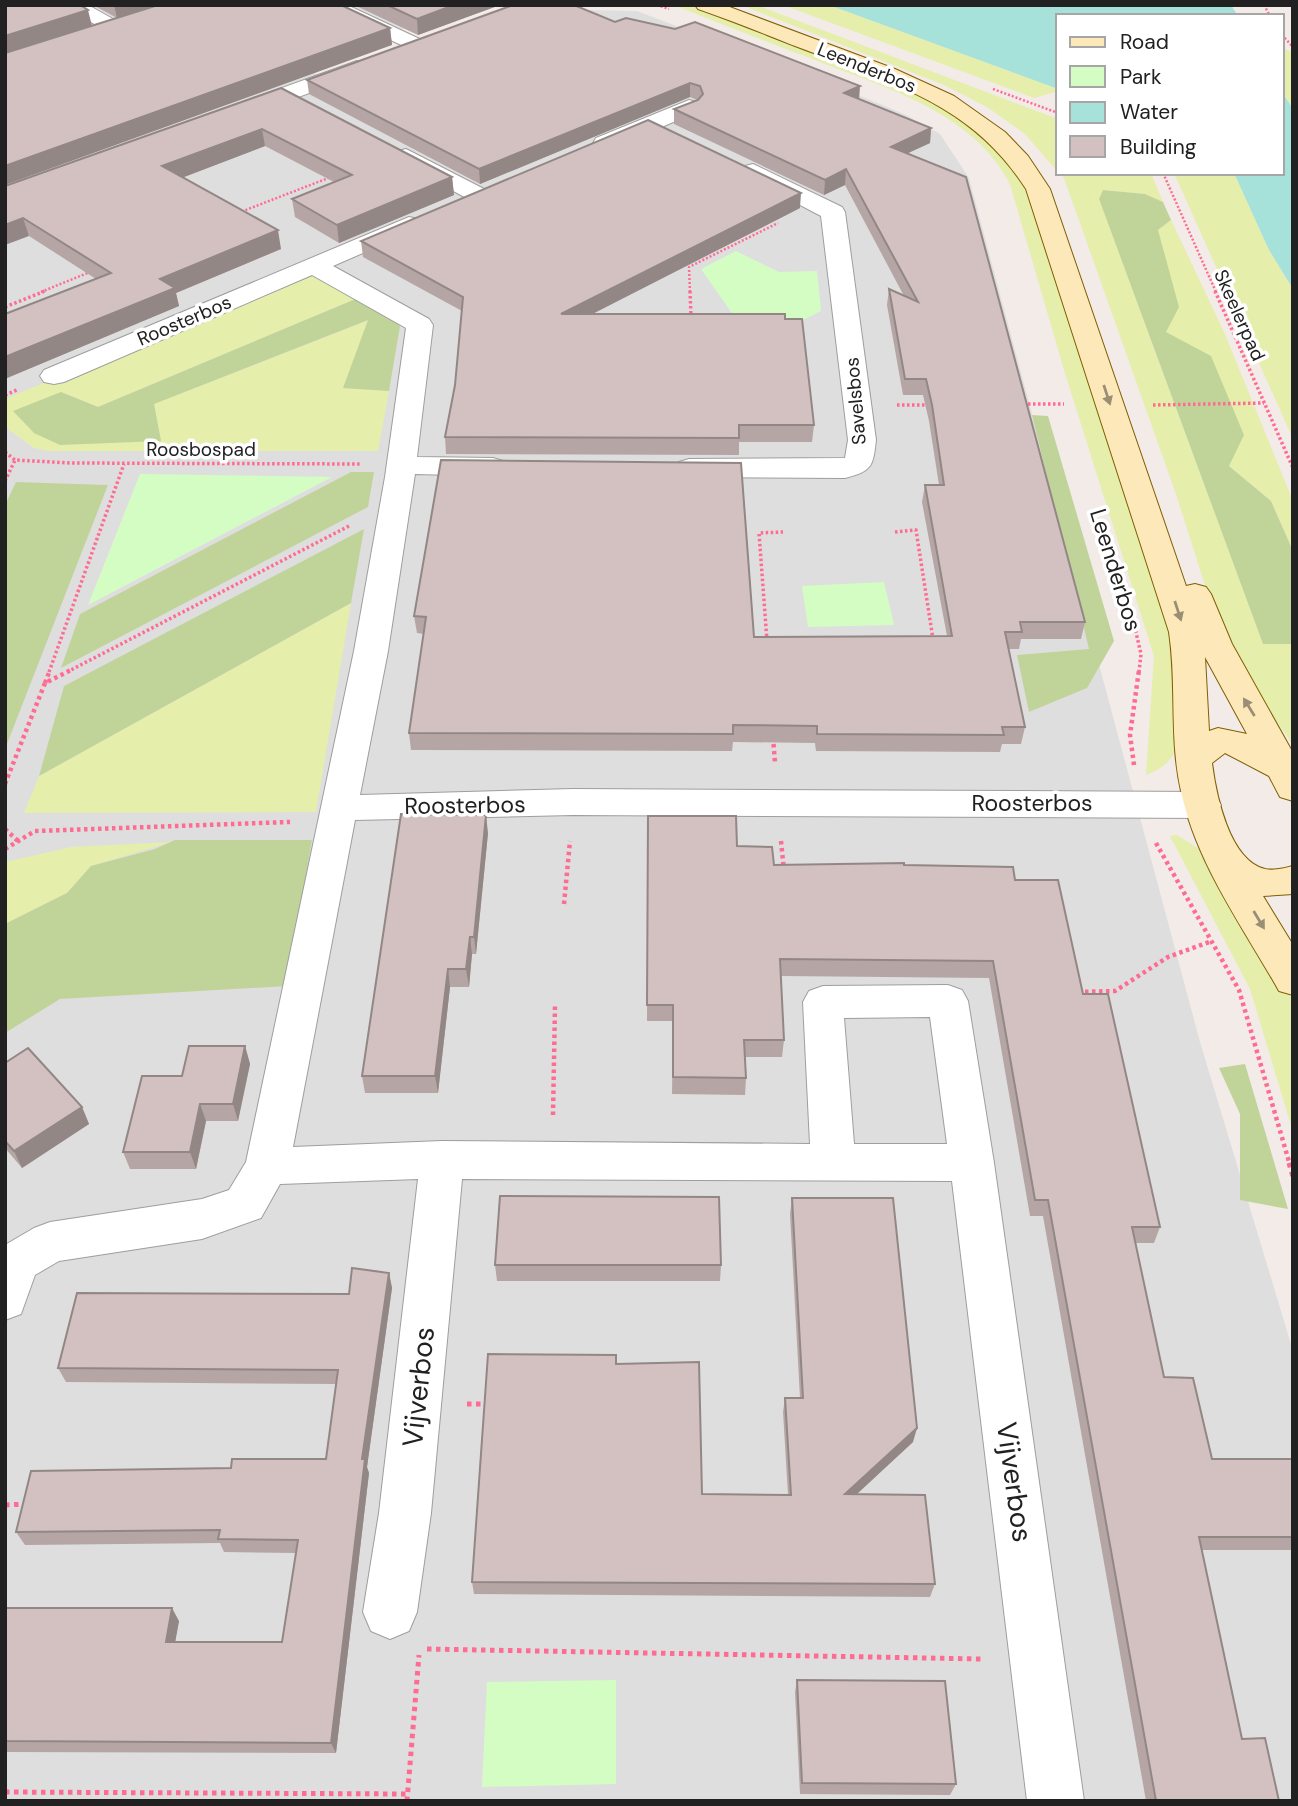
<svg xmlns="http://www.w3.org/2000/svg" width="1298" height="1806" font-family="'DM Sans',sans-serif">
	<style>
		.residential { fill: #dfdedf }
		.grass { fill: #e5eeab }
		.forest { fill: #c0d49a }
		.park { fill: #d4fdc4 }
		.water { fill: #a6e2d9 }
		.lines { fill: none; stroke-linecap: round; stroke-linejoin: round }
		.street-casing { stroke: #9e9e9e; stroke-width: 2 }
		.secondary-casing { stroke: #815f00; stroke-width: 2 }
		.path-far3 { stroke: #ff6c93; stroke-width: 2.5; stroke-dasharray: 2 2; stroke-linecap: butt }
		.path-far2 { stroke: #ff6c93; stroke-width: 3.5; stroke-dasharray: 2.5 2.5; stroke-linecap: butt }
		.path-far1 { stroke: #ff6c93; stroke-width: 4.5; stroke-dasharray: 3.5 3.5; stroke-linecap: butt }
		.path { stroke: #ff6c93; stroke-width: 5; stroke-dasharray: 4.5 4.5; stroke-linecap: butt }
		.street { fill: #fff; fill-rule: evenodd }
		.secondary { fill: #fde8ba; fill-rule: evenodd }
		.wall { fill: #b5a6a5 }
		.shaded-wall { fill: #938786 }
		.building { fill: #d2c1c0; stroke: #938786; stroke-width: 2 }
		.oneway { fill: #9a8e75 }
		.labels { text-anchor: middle; stroke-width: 7; stroke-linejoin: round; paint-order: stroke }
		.far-street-label { font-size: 19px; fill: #212121; stroke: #fff }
		.street-label { font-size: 23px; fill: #212121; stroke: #fff }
		.near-street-label { font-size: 28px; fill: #212121; stroke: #fff }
	</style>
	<rect width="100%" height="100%" fill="#f2ebe8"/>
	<polygon class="residential" points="5,5 486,5 406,28 298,67 349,86 586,10 637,11 868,99 906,115 940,134 969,178 1200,1042 1293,1351 1293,1801 5,1801"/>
	<g class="grass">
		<path d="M 674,5 L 706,9 L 819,52 L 957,110 L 1023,171 L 1181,649 C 1181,672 1184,737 1173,755 C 1167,765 1156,771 1146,775 L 1154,656 L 1064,370 L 1010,184 C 973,112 886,88 815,60 C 768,42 721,24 674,5 Z"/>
		<polygon points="741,5 756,5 1058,119 1058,172 1025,134 987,107 944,85"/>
		<polygon points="783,5 829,5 1058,89 1058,91 1034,98"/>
		<polygon points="1282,48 1293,52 1293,109 1282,92"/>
		<polygon points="1060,173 1151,173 1163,202 1145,194 1104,190 1099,199 1263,644 1293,644 1293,745 1253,687 1211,604 1176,494 1064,178"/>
		<polygon points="1174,173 1234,173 1269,250 1293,289 1293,439"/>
		<polygon points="1171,220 1224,332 1293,501 1293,551 1271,501 1229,466 1166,332 1158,230"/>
		<polygon points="314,275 358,298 98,407 61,392 161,440 154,404 369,320 344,388 389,391 378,451 49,451 34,448 5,427 5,399 58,377 64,380"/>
		<polygon points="351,603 316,812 24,813 39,776"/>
		<polygon points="1177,835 1201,850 1290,994 1293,1004 1293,1132 1250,989 1170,836"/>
		<polygon points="171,842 91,866 67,893 5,924 5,862 71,847"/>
	</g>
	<g class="forest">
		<polygon points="1103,190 1145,194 1163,202 1171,220 1158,230 1179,307 1166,332 1211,356 1244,435 1229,466 1271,501 1293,551 1293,644 1263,644 1099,199"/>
		<polygon points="358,298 391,316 400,326 389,391 343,388 368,320 154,404 161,441 60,445 34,433 13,411 61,392 98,407"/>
		<polygon points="1032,415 1048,416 1114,641 1087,688 1029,712 1017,655 1089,649"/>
		<polygon points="351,472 374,472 368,507 61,668 80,614"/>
		<polygon points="16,482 108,485 5,749 5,505"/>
		<polygon points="364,529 351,603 39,776 64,686"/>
		<polygon points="175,840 312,840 287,986 60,999 5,1033 5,924 67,893 91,866 155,849"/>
		<polygon points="1245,1064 1288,1209 1240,1200 1240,1114 1219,1068"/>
	</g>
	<g class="park">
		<polygon points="736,251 779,272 817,271 821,311 805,319 736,319 701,269"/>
		<polygon points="140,474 332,477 88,605"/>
		<polygon points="884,582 894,625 808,627 802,586"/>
		<polygon points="616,1680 616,1784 482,1787 487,1682"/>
	</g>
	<g class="water">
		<polygon points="829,5 1231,5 1238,16 1058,16 1058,89"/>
		<polygon points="1282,92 1293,109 1293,289 1269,250 1234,173 1282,173"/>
	</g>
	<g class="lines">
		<defs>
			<g id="street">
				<polygon points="62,5 88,5 122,24 125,28 122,32 108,32"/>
				<polygon points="320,5 347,5 424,41 427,45 424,49 410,49 323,9"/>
				<polygon points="357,61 365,62 368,67 365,72 248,116 232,116 229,111 232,106"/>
				<polygon points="689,100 697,102 700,107 697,112 612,148 596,148 593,143 596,138"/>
				<polygon points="406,149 486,190 490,195 486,200 478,202 470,200 398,161 394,156 398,151"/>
				<path d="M 753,164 L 842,207 L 845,212 L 876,440 C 873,467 872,471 845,478 L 689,477 L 679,474 L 674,468 L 679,462 L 689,459 L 845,458 L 848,440 L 821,216 L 745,176 L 741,171 L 745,166 Z"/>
				<path d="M 409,217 L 418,219 L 421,224 L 418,229 L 333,266 L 429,319 L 433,325 L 417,457 L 493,458 L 503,461 L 508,467 L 503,473 L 493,476 L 415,474 L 388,651 L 360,795 L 573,789 L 1203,792 L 1216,796 L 1221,805 L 1216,814 L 1203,818 L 573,815 L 355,820 L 293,1147 L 442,1141 L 810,1144 L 803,1002 L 809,991 L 823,986 L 948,985 L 962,990 L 968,1001 L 994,1163 L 1084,1801 L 1027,1801 L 952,1181 L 462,1179 L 431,1513 L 417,1612 L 409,1631 L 390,1639 L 371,1631 L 363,1612 L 379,1513 L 418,1179 L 280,1184 L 261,1218 L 202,1239 L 59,1261 L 35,1275 L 21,1314 L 5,1320 L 5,1245 L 34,1228 L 50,1222 L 202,1199 L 229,1190 L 246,1162 L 354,651 L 385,477 L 406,328 L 312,275 L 64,382 L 54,384 L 44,382 L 40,376 L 44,370 ZM 930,1017 L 947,1144 L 854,1144 L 844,1018 Z"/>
			</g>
			<path id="secondary" d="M 695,5 L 727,6 L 895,69 L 954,96 L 1005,132 L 1028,156 L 1050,189 L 1186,586 L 1195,584 L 1206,587 L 1211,594 L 1232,644 L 1293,753 L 1293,801 L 1280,797 L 1269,776 L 1225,753 L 1212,763 C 1216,794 1229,860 1265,869 C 1274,871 1284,868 1293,866 L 1293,894 L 1263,896 L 1293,945 L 1293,995 L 1279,991 C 1243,927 1196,863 1181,791 C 1169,739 1177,685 1169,632 L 1026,189 C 975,109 903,87 819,55 C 778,40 739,23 698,9 ZM 1205,657 L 1247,734 L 1218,728 L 1209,731 Z"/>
		</defs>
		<use href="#street" class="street-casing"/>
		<use href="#secondary" class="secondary-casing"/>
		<g class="path-far3">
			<polyline points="657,5 669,9"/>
			<polyline points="1264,5 1270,16"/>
			<polyline points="1282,35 1293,47"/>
			<polyline points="993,89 1058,113"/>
			<polyline points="1163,173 1216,292"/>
			<polyline points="238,213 331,177"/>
			<polyline points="41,292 90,272"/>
			<polyline points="690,292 689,267 778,223"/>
		</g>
		<g class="path-far2">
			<polyline points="690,291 691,317"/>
			<polyline points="1215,291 1293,468"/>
			<polyline points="5,307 45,291"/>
			<polyline points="5,395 17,390"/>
			<polyline points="1023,404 1064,404"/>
			<polyline points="897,405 930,405"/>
			<polyline points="1153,405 1264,403"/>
			<polyline points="5,452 15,460 71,463 361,464"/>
			<polyline points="5,481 15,460"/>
			<polyline points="895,532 916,530 933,639"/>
			<polyline points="1131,611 1141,654 1139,672"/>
			<polyline points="767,641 759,533 783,532"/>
			<polyline points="49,672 124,464"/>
			<polyline points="67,672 349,526"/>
		</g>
		<g class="path-far1">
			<polyline points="45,683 50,670"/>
			<polyline points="773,737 775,763"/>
			<polyline points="1134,765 1130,735 1139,670"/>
			<polyline points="5,784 45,683 71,670"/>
			<polyline points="5,829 18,841"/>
			<polyline points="781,841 784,871"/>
			<polyline points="1156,843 1239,990 1290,1165"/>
			<polyline points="5,849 35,831 290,822"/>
			<polyline points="564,904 570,841"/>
			<polyline points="1078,992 1115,991 1168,957 1212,941"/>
			<polyline points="553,1115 555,1005"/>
		</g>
		<g class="path">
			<polyline points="1289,1163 1293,1177"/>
			<polyline points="467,1404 489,1404"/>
			<polyline points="5,1505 28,1504"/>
			<polyline points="427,1649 982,1659"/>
			<polyline points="5,1792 408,1794"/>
			<polyline points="407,1801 419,1655"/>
		</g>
		<use href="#street" class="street"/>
		<use href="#secondary" class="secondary"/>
	</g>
	<g class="wall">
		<polygon points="93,5 155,5 120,17 390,28 392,45 92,26 117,18"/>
		<polygon points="354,5 500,5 418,35"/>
		<polygon points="615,22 859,99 931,128 930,143 907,153 1085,622 1081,639 1021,639 1019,649 1009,649 1025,727 1021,744 1002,744 1000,752 816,751 815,743 733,742 732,751 411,750 409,733 424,634 417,633 414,616 754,637 947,636 922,502 925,485 939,485 929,421 923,395 903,395 887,305 889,289 904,296 845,185 824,195 674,124 674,109 697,100 690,97 480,184 309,94 307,80"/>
		<polygon points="281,88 452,177 454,195 339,243 295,217 292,199 334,182 265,146 183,177 281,249 176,293 179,306 7,378 5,377 5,314 96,279 29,236 5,186"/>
		<polygon points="800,208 592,314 785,319 814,425 812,442 739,442 739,455 446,454 445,437 455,385 462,311 363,257 361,241"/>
		<polygon points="648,816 737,846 774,865 904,865 1015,880 1083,994 1160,1227 1154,1243 1135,1243 1164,1377 1212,1459 1293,1459 1293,1550 1202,1550 1242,1739 1279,1801 1146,1801 1043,1216 1030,1216 989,978 781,976 784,1040 782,1057 745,1057 746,1078 745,1095 672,1094 673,1021 647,1021"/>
		<polygon points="488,833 476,954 472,954 469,987 450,987 438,1093 365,1093 362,1076"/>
		<polygon points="245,1046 250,1064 238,1121 206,1121 196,1169 130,1169 123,1152 182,1076"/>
		<polygon points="5,1063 82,1107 89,1124 22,1168 5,1148"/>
		<polygon points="792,1198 913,1442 856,1494 935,1584 930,1597 474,1594 472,1582 616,1355 616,1364 702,1494 788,1495 783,1412 785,1398 800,1398 790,1214"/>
		<polygon points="495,1265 721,1265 720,1281 497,1281"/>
		<polygon points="389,1273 392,1288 367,1467 369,1473 336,1753 5,1752 5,1608 179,1621 175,1642 282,1642 296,1553 224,1552 220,1543 25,1545 16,1532 231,1468 326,1459 336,1384 66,1382 58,1368 349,1294"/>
		<polygon points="797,1680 956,1784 950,1795 800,1794 795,1692"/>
	</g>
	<g class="shaded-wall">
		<polygon points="114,5 155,5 117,18"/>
		<polygon points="454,5 500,5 418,35 417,19"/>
		<polygon points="88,10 92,26 5,54 5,36"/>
		<polygon points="390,28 392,45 5,185 5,166"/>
		<polygon points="690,83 690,97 480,184 479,169"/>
		<polygon points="860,86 859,101 844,93"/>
		<polygon points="931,128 930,143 889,162 891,147"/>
		<polygon points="262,129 265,146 166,184 162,166"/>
		<polygon points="846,169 845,185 824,195 825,180"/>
		<polygon points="452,177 454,195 339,243 337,225"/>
		<polygon points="801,193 800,208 561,330 561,314"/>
		<polygon points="23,218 29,236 5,245 5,225"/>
		<polygon points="278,230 281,249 176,293 179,306 7,378 5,373 5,357 160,279"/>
		<polygon points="486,815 488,833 476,954 474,937"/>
		<polygon points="470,937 472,954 469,987 466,969"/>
		<polygon points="448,969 450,987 438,1093 435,1076"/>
		<polygon points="245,1046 250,1064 238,1121 233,1104"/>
		<polygon points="200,1104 206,1121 196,1169 190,1152"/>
		<polygon points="82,1107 89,1124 22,1168 14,1151"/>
		<polygon points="389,1273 392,1288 367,1467 369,1473 336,1753 331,1743 362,1459"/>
		<polygon points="917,1428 913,1442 842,1508 845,1494"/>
		<polygon points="172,1608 179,1621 173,1654 166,1642"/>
	</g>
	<g class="building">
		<polygon points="5,5 80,5 88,10 5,36"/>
		<polygon points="158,5 341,5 390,28 5,166 5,53"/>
		<polygon points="387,5 454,5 417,19"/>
		<polygon points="513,5 574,5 615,22 626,18 675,29 695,22 860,86 844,93 931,128 891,147 966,177 1085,622 1020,622 1022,632 1005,632 1025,727 1002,727 1004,735 817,734 817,726 733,725 733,734 409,733 426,617 414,616 441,460 741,463 754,637 952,636 925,485 944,485 932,405 926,379 905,379 889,289 918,302 846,169 825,180 674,109 698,100 703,94 700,86 690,83 479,169 307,80"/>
		<polygon points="281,88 452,177 337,225 292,199 352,175 262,129 162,166 278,230 160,279 175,288 5,357 5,314 111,273 23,218 5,225 5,186"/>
		<polygon points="648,120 801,193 561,314 785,314 785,319 802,319 814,425 739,425 739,438 445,437 455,385 463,297 361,241"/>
		<polygon points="401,814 486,815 474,937 470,937 466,969 448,969 435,1076 362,1076"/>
		<polygon points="648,816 736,816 737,846 772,847 774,865 904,863 904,865 1013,867 1015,880 1058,880 1083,994 1108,994 1160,1227 1132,1227 1164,1377 1193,1378 1212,1459 1293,1459 1293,1537 1199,1537 1242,1739 1265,1738 1279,1801 1156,1801 1048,1200 1035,1200 993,961 780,959 784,1040 744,1040 746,1078 673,1077 673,1005 647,1005"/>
		<polygon points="189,1046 245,1046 233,1104 200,1104 190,1152 123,1152 142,1076 182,1076"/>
		<polygon points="28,1048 82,1107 14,1151 5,1141 5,1063"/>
		<polygon points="500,1196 719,1197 721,1265 495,1265"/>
		<polygon points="792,1198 893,1198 917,1428 845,1494 925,1495 935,1584 472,1582 488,1354 616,1355 616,1364 699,1362 702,1494 791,1495 785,1398 803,1398"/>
		<polygon points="352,1268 389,1273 362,1459 365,1459 331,1743 5,1741 5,1608 172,1608 166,1642 282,1642 298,1540 218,1539 220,1530 16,1532 31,1471 231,1468 232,1459 326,1459 338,1370 58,1368 77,1293 349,1294"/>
		<polygon points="797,1680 945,1681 956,1784 802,1783"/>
	</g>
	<defs><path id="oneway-solid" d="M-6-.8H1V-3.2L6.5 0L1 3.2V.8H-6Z" transform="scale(1.75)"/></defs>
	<g class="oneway">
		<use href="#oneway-solid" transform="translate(1107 395) rotate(72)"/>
		<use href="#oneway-solid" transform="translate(1178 611) rotate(72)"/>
		<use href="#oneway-solid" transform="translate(1249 707) rotate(-122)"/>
		<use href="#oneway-solid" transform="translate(1259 920) rotate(59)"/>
	</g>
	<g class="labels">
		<g class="far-street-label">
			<text transform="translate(867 67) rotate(22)" y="7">Leenderbos</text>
			<text transform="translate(1240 315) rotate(66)" y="7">Skeelerpad</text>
			<text transform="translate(184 320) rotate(-23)" y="7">Roosterbos</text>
			<text transform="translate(855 401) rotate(-95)" y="7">Savelsbos</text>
			<text x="201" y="456">Roosbospad</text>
		</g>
		<g class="street-label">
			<text transform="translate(1116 570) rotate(73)" y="8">Leenderbos</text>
			<text x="1032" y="811">Roosterbos</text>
			<text transform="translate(465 805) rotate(-1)" y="8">Roosterbos</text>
		</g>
		<g class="near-street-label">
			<text transform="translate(418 1387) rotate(-84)" y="10">Vijverbos</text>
			<text transform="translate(1015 1482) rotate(82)" y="10">Vijverbos</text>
		</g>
	</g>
	<rect width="1298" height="1806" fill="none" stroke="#212121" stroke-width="14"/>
	<rect x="1056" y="14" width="228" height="161" fill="#ffffff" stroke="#a6a6a6" stroke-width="2"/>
	<rect x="1070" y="37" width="35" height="10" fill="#fde8ba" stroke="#a6a6a6" stroke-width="2"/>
	<text x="1120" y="49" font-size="21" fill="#212121">Road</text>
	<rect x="1070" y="66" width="35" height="21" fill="#d4fdc4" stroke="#a6a6a6" stroke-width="2"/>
	<text x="1120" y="84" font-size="21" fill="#212121">Park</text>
	<rect x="1070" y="102" width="35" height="21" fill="#a6e2d9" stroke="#a6a6a6" stroke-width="2"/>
	<text x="1120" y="119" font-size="21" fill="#212121">Water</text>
	<rect x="1070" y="136" width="35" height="21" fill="#d2c1c0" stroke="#a6a6a6" stroke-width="2"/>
	<text x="1120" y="154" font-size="21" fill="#212121">Building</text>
</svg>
